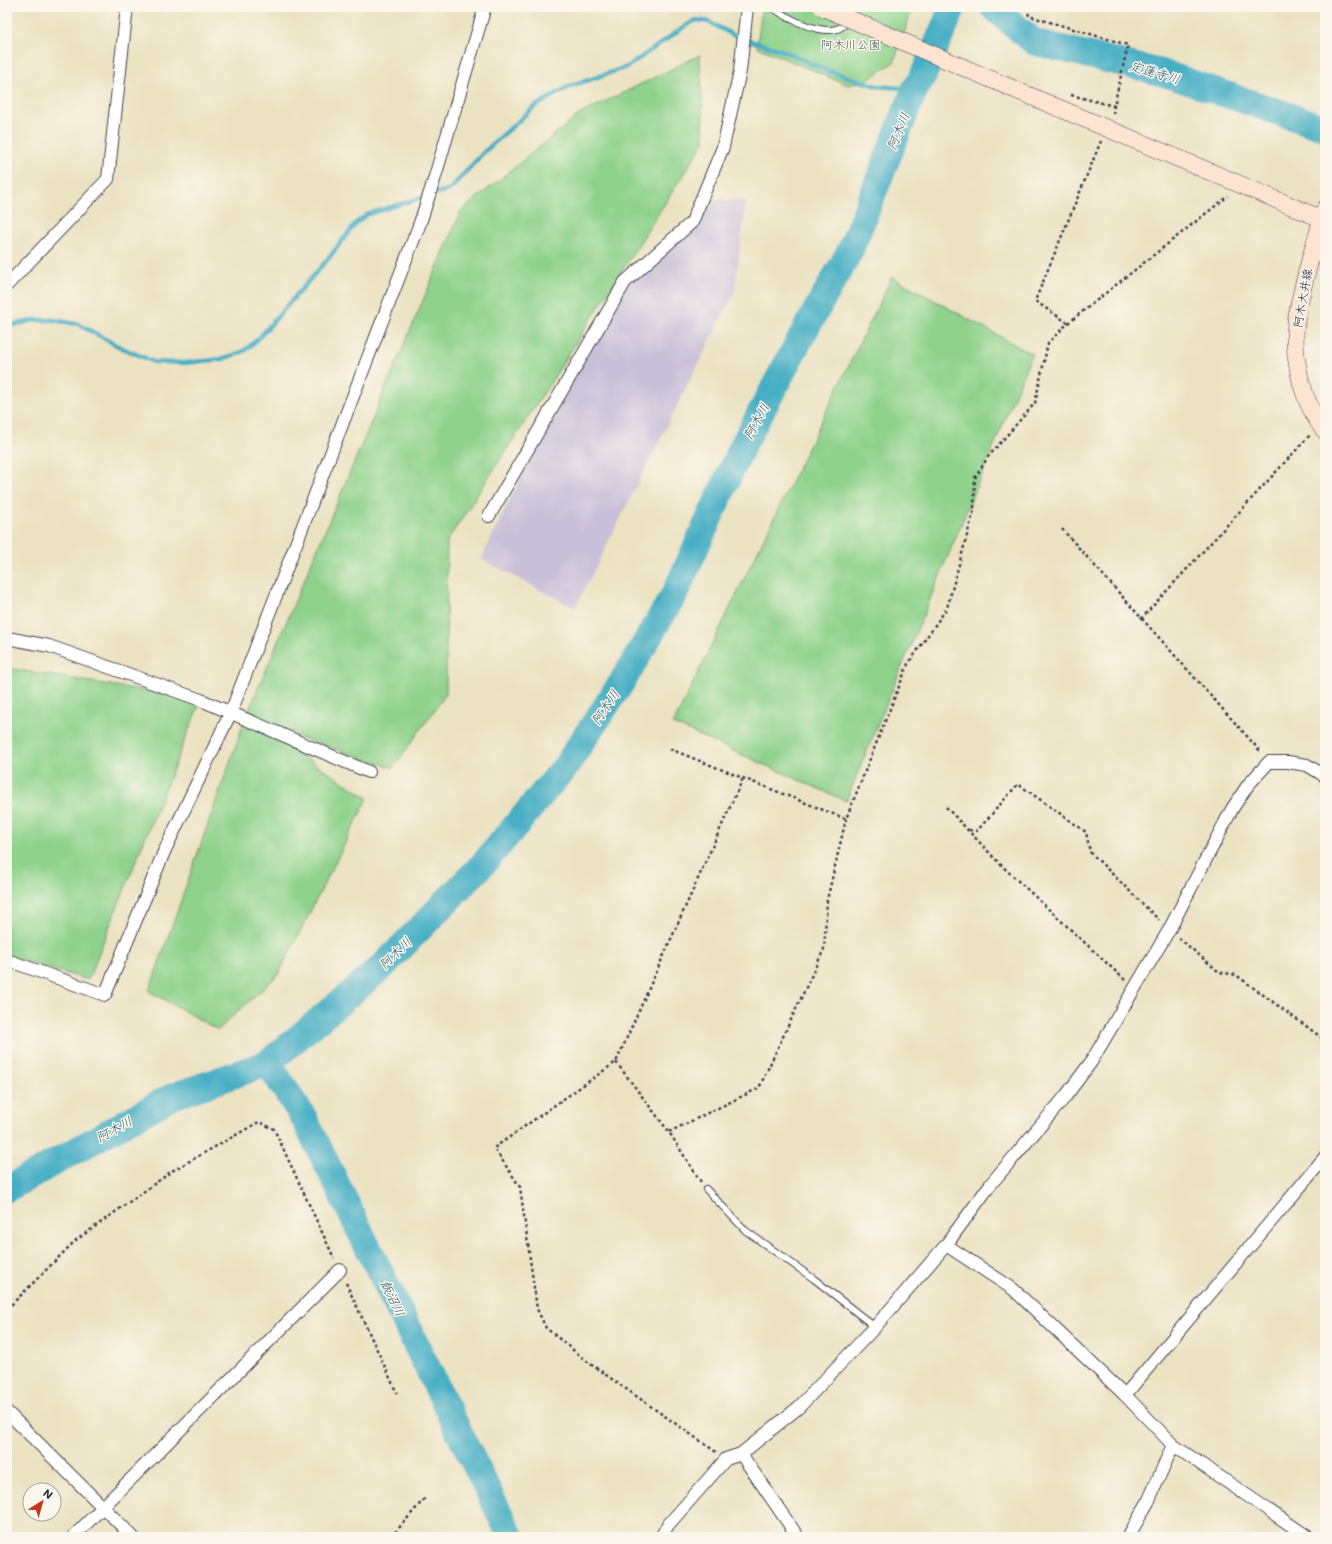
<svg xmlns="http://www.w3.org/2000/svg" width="1332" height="1544" font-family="Mali,'Klee One',sans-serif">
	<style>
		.industrial { fill: #c8bfd8 }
		.green { fill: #8ed28b; stroke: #587a63 }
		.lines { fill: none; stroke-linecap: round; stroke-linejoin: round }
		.stream { stroke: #45aec4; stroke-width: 4.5 }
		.river { stroke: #45aec4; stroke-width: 27 }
		.lane-casing { stroke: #403f4f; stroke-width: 8 }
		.street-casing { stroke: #403f4f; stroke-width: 14 }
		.secondary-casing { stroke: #403f4f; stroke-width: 18 }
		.path { stroke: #403f4f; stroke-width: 2.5; stroke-dasharray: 3 3; stroke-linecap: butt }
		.lane { stroke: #fff; stroke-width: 6 }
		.street { stroke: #fff; stroke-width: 12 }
		.secondary { stroke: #fde4d1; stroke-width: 17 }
		.secondary-bridge-casing { stroke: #403f4f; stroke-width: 18; stroke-linecap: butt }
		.secondary-bridge { stroke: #fde4d1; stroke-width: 17 }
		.labels { text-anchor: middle; stroke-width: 3; stroke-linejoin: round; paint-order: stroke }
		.park-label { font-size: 12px; fill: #425753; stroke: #fbf7ec }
		.street-label { font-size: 12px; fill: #22223b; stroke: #fbf7ec }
		.water-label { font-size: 13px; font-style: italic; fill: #305a72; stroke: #fbf7ec }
	</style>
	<rect width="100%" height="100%" fill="#fbf7ec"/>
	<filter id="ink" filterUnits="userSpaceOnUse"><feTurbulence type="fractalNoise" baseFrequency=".025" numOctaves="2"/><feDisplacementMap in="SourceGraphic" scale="8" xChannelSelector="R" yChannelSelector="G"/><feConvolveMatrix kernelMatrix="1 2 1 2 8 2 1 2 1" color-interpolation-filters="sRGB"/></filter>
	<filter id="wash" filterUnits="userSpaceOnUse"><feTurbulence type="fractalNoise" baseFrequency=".012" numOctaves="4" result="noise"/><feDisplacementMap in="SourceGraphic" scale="16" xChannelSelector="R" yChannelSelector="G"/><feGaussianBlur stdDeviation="0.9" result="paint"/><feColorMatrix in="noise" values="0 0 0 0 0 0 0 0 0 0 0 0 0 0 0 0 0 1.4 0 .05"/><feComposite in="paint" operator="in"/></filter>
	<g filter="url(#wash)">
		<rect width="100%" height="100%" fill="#ebe2c1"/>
		<polygon class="industrial" points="717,199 746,201 734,293 575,608 481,559 568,381 625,282"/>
		<g class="green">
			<polygon points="762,7 781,7 788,11 789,7 913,7 894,62 866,81 848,85 757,47"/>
			<polygon points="700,55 704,142 551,382 447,541 446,694 393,768 247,720 368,798 278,975 218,1030 149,991 245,719 461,211 580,114"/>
			<polygon points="892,277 1032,354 846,801 673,724"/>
			<polygon points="7,668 201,700 88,980 7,956"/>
		</g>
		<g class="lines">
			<polyline class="stream" points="7,326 36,320 53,320 78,324 116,345 154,362 185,363 223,359 244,351 258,339 328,259 356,223 368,214 450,189 483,153 534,107 568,87 627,67 687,25 696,20 709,22 735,36 784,51 821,68 876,86 915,89"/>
			<g class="river">
				<polyline points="993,7 1034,42 1163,73 1325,128"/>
				<polyline points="268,1063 304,1118 511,1537"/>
				<polyline points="7,1189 171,1097 268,1063 383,966 485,862 565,767 622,682 675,593 741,449 800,339 850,251 915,89 922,78 953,7"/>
			</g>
		</g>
	</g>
	<g filter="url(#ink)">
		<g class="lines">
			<defs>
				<g id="lane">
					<path d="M 771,7 C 792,21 848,51 852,7"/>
					<polyline points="706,1189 746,1231 814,1279 875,1327"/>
				</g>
				<g id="street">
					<polyline points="7,285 108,179 127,7"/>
					<polyline points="489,516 625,282 692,222 723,147 740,71 747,7"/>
					<polyline points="7,638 49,646 201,700 369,772"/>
					<polyline points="7,960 105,995 164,852 231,712 420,223 434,180 485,7"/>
					<polyline points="946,1245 1013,1289 1125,1395 1173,1445 1308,1537"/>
					<polyline points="1125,1395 1325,1157"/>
					<polyline points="7,1412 133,1537"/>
					<polyline points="741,1454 798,1537"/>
					<polyline points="73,1537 340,1270"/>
					<polyline points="661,1537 668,1525 726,1459 741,1454 799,1407 875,1327 946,1245 990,1185 1065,1097 1091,1062 1169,930 1232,809 1248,785 1269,762 1288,762 1307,765 1325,776"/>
					<polyline points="1128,1537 1148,1502 1173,1445"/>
				</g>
				<g id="secondary">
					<polyline points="1016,90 1322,219"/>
					<path d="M 1325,209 C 1314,246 1302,284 1296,322 C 1292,357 1302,403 1325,431"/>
				</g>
			</defs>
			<use href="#lane" class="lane-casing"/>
			<use href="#street" class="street-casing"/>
			<use href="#secondary" class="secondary-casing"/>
			<g class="path">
				<polyline points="1027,7 1029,16 1128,45 1114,106 1113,115"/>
				<polyline points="1071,95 1114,106"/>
				<polyline points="1068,323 1035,301 1101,141"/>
				<polyline points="1062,529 1261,752"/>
				<polyline points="1141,619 1310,435"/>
				<polyline points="670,749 846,819 908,664 947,608 974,510 975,478 988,457 1035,403 1048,343 1068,323 1228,196"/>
				<polyline points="946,807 1001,865 1125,980"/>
				<polyline points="969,830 977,831 1018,784 1086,832 1090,852 1159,920"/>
				<polyline points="1179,938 1219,972 1236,975 1325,1040"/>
				<polyline points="616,1062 669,1132 701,1182"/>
				<polyline points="669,1132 759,1088 824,949 827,900 846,819"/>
				<polyline points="346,1283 397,1393"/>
				<polyline points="7,1309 75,1241 172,1171 259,1122 274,1129 334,1258"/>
				<polyline points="716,1452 589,1363 546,1328 537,1309 520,1187 494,1148 616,1062 743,778"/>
				<polyline points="391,1537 425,1498"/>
			</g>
			<use href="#lane" class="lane"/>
			<use href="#street" class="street"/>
			<use href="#secondary" class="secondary"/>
			<defs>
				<polyline id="secondary-bridge" points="822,7 1016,90"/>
			</defs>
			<use href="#secondary-bridge" class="secondary-bridge-casing"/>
			<use href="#secondary-bridge" class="secondary-bridge"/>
		</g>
	</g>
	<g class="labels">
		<g class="park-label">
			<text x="851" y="49">阿木川公園</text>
		</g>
		<g class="street-label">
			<text transform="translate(1303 298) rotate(-80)" y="4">阿木大井線</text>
		</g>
		<g class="water-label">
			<text transform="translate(1155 72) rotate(16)" y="5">定蓮寺川</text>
			<text transform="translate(898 131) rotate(-68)" y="5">阿木川</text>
			<text transform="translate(756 421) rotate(-61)" y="5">阿木川</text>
			<text transform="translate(605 707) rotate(-56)" y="5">阿木川</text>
			<text transform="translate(395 953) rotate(-45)" y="5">阿木川</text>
			<text transform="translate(114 1129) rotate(-29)" y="5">阿木川</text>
			<text transform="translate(393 1298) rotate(64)" y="5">飯沼川</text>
		</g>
	</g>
	<rect width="1332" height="1544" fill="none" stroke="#fbf7ec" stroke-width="24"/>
	<g transform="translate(42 1502) rotate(37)"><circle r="19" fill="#fbf7ec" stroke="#a4a2a5"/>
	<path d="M0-3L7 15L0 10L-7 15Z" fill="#c8321e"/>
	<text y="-6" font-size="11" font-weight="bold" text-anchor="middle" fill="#22223b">N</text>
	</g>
</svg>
